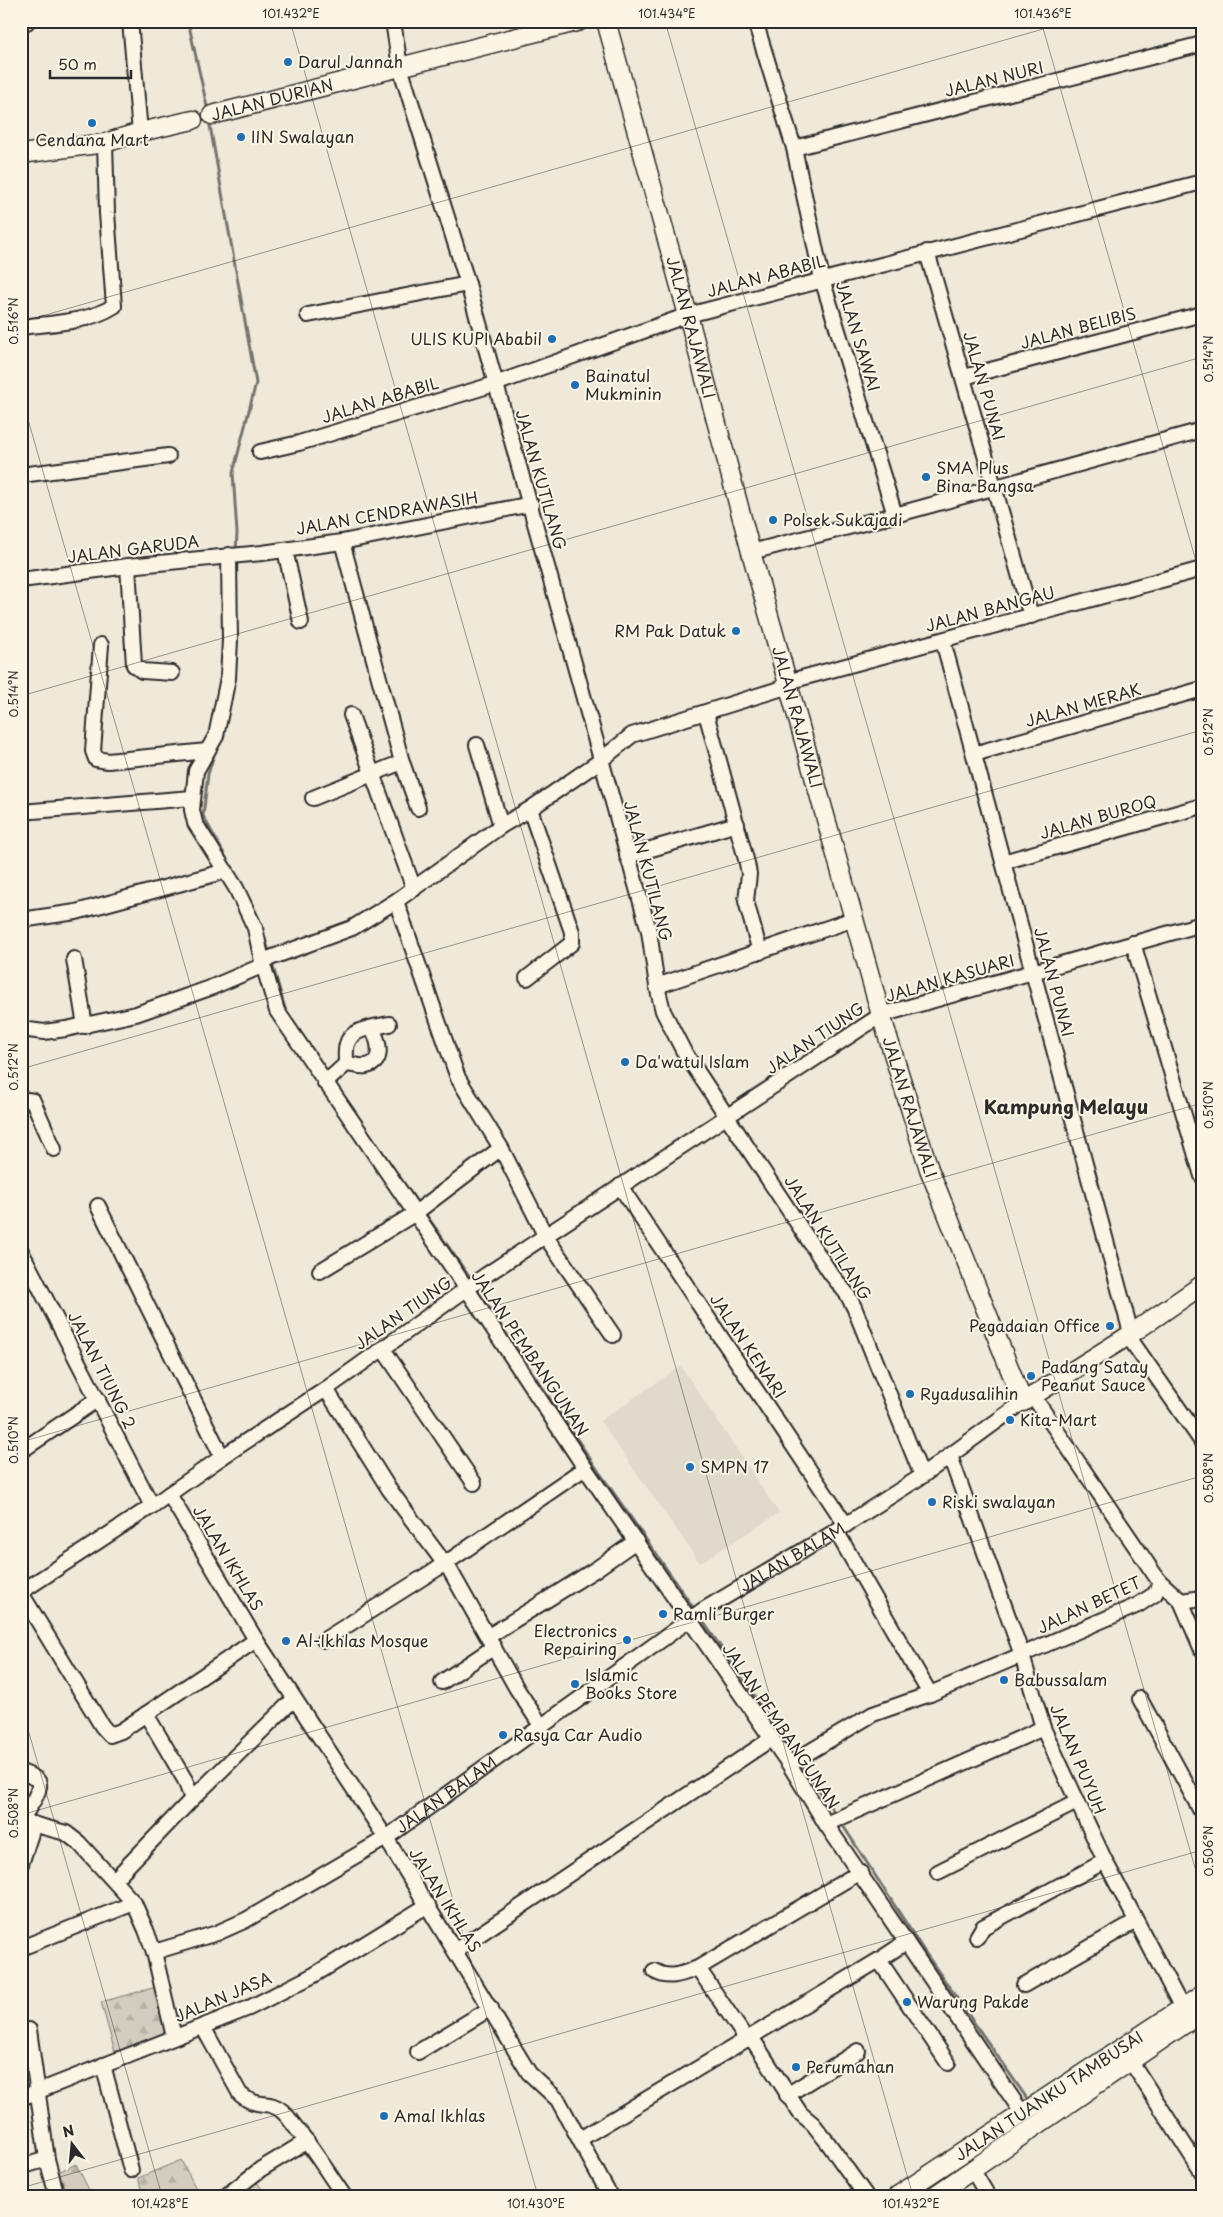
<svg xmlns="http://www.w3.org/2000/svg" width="1223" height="2217" font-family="'Playpen Sans',sans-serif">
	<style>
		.built { fill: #e0dacc }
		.forest { fill: url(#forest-firs); stroke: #7e7c76 }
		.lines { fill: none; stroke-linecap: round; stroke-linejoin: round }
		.stream { stroke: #75736d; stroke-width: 3 }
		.minor-casing { stroke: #2b2b2b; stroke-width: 18 }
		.major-casing { stroke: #2b2b2b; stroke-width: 21 }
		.minor { stroke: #fcf5e5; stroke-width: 14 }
		.major { stroke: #fcf5e5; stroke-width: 18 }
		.ticks { fill: none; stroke: #2b2b2b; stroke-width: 1; stroke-opacity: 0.45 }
		.poi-dot { fill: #1f6fb2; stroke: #fcf5e5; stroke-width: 2 }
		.labels { text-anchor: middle; stroke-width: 4; stroke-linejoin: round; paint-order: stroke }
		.poi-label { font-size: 16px; fill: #2b2b2b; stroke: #fcf5e5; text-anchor: start }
		.street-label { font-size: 16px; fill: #2b2b2b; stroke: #fcf5e5 }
		.quarter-label { font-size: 19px; font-weight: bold; fill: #2b2b2b; stroke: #fcf5e5 }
		.neatline { fill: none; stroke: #2b2b2b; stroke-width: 2 }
		.ticks-label { font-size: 12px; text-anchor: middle; fill: #2b2b2b }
	</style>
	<defs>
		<pattern id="forest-firs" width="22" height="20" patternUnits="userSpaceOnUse" patternTransform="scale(1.25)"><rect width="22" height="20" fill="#d2cdc0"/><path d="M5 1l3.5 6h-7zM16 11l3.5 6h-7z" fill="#b4b0a5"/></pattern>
	</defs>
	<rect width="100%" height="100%" fill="#efe9da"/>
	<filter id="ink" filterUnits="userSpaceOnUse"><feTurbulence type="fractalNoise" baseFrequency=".02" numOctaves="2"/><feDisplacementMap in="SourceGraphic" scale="10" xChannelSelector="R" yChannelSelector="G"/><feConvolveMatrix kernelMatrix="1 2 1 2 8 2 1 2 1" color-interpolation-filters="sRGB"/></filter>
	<g filter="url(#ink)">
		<polygon class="built" points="681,1366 779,1513 700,1563 600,1421"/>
		<g class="forest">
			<polygon points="156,1987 166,2030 163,2036 116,2056 101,2002"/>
			<polygon points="181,2160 200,2196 143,2196 138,2178"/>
			<polygon points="76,2164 92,2196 62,2196 56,2173"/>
			<polygon points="256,2180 266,2196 232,2196"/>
		</g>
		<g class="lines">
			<g class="stream">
				<polyline points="188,21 208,111"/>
				<polyline points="209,120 256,383 233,473 237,533 236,551"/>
				<polyline points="216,748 208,774 203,816 235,874"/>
				<polyline points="260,925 270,954"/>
				<polyline points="271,960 286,1012"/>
				<polyline points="312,1050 328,1074"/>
				<polyline points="333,1081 419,1205"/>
				<polyline points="423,1210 472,1281"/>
				<polyline points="475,1287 595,1466 695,1610"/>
				<polyline points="700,1617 796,1756"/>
				<polyline points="799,1761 837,1816"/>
				<polyline points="840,1821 924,1951 1026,2097"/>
			</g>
			<defs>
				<g id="minor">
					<polyline points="130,21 140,132"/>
					<polyline points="393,21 400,67 468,284 649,931 657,986 663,1011 683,1050 831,1274 847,1294 854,1307 922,1476"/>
					<polyline points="755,21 794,148 822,279 895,515"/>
					<polyline points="21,23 27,22"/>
					<polyline points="794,148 1202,44"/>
					<polyline points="927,252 1031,616"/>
					<polyline points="308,315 468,284"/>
					<path d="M 21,327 C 53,323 87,323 114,306 L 107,213 L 105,143"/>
					<polyline points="964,377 1202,314"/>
					<polyline points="260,452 299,443 495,384 688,315 1202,182"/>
					<polyline points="21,475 168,456"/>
					<polyline points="342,542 402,762 418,808"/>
					<polyline points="285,550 301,622"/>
					<polyline points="751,552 895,515 1202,430"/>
					<polyline points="229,555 230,640 228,678 216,736 196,771 192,810 195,823 236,888 255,928 262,961 277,1011 467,1289 585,1468 789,1764 826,1824 1023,2114"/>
					<polyline points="128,566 134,665 142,671 172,673"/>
					<polyline points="21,580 128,566 262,553 342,542 531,504"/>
					<polyline points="943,641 1131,1333"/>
					<polyline points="101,645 93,751 96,759 108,761 207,751"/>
					<polyline points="787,682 1202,569"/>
					<polyline points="706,713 747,863 749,874 746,901 760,952"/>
					<polyline points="351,715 414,889"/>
					<polyline points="477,745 501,826"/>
					<polyline points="974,754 1202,689"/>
					<polyline points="313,798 402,762"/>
					<polyline points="21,812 192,798"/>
					<polyline points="627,856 737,824"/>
					<polyline points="1003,862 1202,806"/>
					<polyline points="396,901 458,1078 501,1148 546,1237 613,1335"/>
					<polyline points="21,920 76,912 226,871"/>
					<polyline points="1133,943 1202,1176"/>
					<polyline points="74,959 85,1026"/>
					<polyline points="262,961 352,928 396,901 501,826 530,809 600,761 632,735 789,686"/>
					<polyline points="527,978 572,943 572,932 530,809"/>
					<polyline points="657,986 854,919"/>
					<polyline points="21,1029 44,1032 66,1029 136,1014 210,988 264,965"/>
					<path d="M 346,1064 C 352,1064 359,1067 366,1066 C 386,1063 378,1039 372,1028"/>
					<path d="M 325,1083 L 346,1064 C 346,1057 345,1050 347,1044 C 351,1028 376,1027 389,1024"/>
					<polyline points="21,1099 33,1101 54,1149"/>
					<polyline points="620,1186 846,1525"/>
					<polyline points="98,1206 222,1457"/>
					<polyline points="21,1251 152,1506"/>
					<polyline points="320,1271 414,1214 501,1148"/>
					<polyline points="1128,1336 1202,1442"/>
					<polyline points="383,1349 474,1483"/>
					<polyline points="326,1389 389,1489 445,1564"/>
					<polyline points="21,1451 98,1399"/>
					<polyline points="950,1456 1022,1655 1043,1728 1105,1861 1182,2008"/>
					<polyline points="169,1494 256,1640 386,1838 529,2073 558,2100 610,2196"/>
					<polyline points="836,1531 930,1694"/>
					<polyline points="446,1563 517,1689 542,1727"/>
					<polyline points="1159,1581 1181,1601 1202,1598"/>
					<polyline points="21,1592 152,1506 222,1457 326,1389 486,1275 881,1015 1202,924"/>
					<polyline points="21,1593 102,1726 110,1735 121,1731 256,1640"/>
					<polyline points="1181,1601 1202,1650"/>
					<polyline points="489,1636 596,1569 636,1541"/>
					<polyline points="324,1640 446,1563 585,1468"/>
					<polyline points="442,1682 494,1647"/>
					<polyline points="1140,1699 1202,1813"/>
					<polyline points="146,1714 185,1780 192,1799"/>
					<polyline points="789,1764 873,1714 930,1694 1138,1605 1155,1594 1159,1585 1159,1581 1033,1396"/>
					<path d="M 21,1820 C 26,1812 44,1788 38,1781 C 35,1777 28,1775 24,1773"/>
					<polyline points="21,1821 66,1833 79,1843 134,1903 146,1930 154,1952 174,2037"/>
					<polyline points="826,1824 1043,1728"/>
					<polyline points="21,1864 34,1824"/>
					<polyline points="938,1872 1077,1802"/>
					<polyline points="114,1880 192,1799 294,1699"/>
					<polyline points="977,1937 983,1927 1105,1861"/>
					<polyline points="21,1948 134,1903"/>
					<polyline points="456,1950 771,1739"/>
					<path id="s1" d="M 154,1952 L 217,1933 L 246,1920 L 386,1838 L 703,1610 L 836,1531 L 922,1476 L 1023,1402"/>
					<polyline points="879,1960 948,2063"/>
					<polyline points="698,1968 747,2040"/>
					<path d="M 654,1971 C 669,1980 682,1974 698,1968 L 860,1872"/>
					<polyline points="1024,1985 1136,1921"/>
					<path d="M 203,2027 L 240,2094 C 258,2110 268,2099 282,2111 C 288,2116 292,2123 297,2129 C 314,2150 328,2173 344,2196"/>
					<polyline points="21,2032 29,2030 47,2159 57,2196"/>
					<polyline points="751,2037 800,2113 813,2124 828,2143 866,2196"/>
					<polyline points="418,2052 491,2008"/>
					<polyline points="1130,2060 1202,2172"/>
					<polyline points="103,2065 131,2170"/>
					<polyline points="787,2095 858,2051"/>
					<polyline points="21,2098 249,2008 314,1975 428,1905"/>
					<polyline points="580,2139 879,1960 906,1942"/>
					<polyline points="21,2167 47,2159"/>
					<polyline points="972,2169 988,2196"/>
					<polyline points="226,2196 261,2169 307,2141"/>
				</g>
				<g id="major">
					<path id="s2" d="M 606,21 L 688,315 L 751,552 L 881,1015 L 929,1169 L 1023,1402 L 1128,1336 L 1202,1285"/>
					<path id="s3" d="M 212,115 L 580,21"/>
					<polyline points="21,154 105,143 140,132 193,120"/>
					<path id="s4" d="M 897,2196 L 1202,1995"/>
					<polyline points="934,2196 1202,2012"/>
				</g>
			</defs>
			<use href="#minor" class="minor-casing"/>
			<use href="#major" class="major-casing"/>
			<use href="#minor" class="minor"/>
			<use href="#major" class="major"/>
		</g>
	</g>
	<path class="ticks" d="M 290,21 L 913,2196M 665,21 L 1202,1892M 1041,21 L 1202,582M 21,322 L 1071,21M 21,395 L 538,2196M 21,696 L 1202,357M 21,1069 L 1202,730M 21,1442 L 1202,1103M 21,1705 L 162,2196M 21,1815 L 1202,1476M 21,2188 L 1202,1850"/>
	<g class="poi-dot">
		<circle cx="288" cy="62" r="5"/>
		<circle cx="92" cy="123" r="5"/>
		<circle cx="241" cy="137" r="5"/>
		<circle cx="552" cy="339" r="5"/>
		<circle cx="575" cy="385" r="5"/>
		<circle cx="926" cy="477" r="5"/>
		<circle cx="773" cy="520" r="5"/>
		<circle cx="736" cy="631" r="5"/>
		<circle cx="625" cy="1062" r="5"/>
		<circle cx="1110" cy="1326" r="5"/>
		<circle cx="1031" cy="1376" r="5"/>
		<circle cx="910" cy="1394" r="5"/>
		<circle cx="1010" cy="1420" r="5"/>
		<circle cx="690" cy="1467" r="5"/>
		<circle cx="932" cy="1502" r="5"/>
		<circle cx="663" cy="1614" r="5"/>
		<circle cx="627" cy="1640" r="5"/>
		<circle cx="286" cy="1641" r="5"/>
		<circle cx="1004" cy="1680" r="5"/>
		<circle cx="575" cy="1684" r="5"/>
		<circle cx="503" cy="1735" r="5"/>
		<circle cx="907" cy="2002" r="5"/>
		<circle cx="796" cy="2067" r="5"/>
		<circle cx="384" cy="2116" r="5"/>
	</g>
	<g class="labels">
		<g class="poi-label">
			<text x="298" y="68">Darul Jannah</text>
			<text x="251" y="143">IIN Swalayan</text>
			<text x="92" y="146" text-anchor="middle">Cendana Mart</text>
			<text x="542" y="345" text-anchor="end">ULIS KUPI Ababil</text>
			<text x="585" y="382">Bainatul<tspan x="585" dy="18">Mukminin</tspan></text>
			<text x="936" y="474">SMA Plus<tspan x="936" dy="18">Bina Bangsa</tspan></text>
			<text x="783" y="526">Polsek Sukajadi</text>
			<text x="726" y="637" text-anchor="end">RM Pak Datuk</text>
			<text x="635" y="1068">Da'watul Islam</text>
			<text x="1100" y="1332" text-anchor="end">Pegadaian Office</text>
			<text x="1041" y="1373">Padang Satay<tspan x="1041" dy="18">Peanut Sauce</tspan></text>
			<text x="920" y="1400">Ryadusalihin</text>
			<text x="1020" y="1426">Kita-Mart</text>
			<text x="700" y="1473">SMPN 17</text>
			<text x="942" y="1508">Riski swalayan</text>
			<text x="673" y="1620">Ramli Burger</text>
			<text x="617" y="1637" text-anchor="end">Electronics<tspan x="617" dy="18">Repairing</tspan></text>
			<text x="296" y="1647">Al-Ikhlas Mosque</text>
			<text x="585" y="1681">Islamic<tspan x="585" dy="18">Books Store</tspan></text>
			<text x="1014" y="1686">Babussalam</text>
			<text x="513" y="1741">Rasya Car Audio</text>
			<text x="917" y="2008">Warung Pakde</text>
			<text x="806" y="2073">Perumahan</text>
			<text x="394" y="2122">Amal Ikhlas</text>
		</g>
		<g class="street-label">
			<text transform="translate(994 79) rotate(-14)" y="6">JALAN NURI</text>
			<text dy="6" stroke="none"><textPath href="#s3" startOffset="62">JALAN DURIAN</textPath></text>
			<text transform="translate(766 276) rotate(-15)" y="6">JALAN ABABIL</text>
			<text dy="6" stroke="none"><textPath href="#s2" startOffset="318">JALAN RAJAWALI</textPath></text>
			<text transform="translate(1078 328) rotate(-15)" y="6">JALAN BELIBIS</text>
			<text transform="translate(858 336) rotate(73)" y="6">JALAN SAWAI</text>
			<text transform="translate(984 386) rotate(74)" y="6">JALAN PUNAI</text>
			<text transform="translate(380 400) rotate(-17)" y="6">JALAN ABABIL</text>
			<text transform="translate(541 480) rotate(74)" y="6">JALAN KUTILANG</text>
			<text transform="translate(387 513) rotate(-10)" y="6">JALAN CENDRAWASIH</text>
			<text transform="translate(133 549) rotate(-7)" y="6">JALAN GARUDA</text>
			<text transform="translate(990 609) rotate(-15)" y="6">JALAN BANGAU</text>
			<text transform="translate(1083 705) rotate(-16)" y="6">JALAN MERAK</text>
			<text dy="6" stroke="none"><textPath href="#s2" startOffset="722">JALAN RAJAWALI</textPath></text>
			<text transform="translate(1098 817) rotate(-16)" y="6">JALAN BUROQ</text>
			<text transform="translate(648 871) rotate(75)" y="6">JALAN KUTILANG</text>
			<text transform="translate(950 978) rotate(-16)" y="6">JALAN KASUARI</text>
			<text transform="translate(1054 982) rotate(75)" y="6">JALAN PUNAI</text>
			<text transform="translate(815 1038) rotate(-34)" y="6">JALAN TIUNG</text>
			<text dy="6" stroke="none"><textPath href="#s2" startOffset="1128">JALAN RAJAWALI</textPath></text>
			<text transform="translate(828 1238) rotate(57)" y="6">JALAN KUTILANG</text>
			<text transform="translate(403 1313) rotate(-35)" y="6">JALAN TIUNG</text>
			<text transform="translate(748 1346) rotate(56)" y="6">JALAN KENARI</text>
			<text transform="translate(530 1353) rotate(56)" y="6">JALAN PEMBANGUNAN</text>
			<text transform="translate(102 1370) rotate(63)" y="6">JALAN TIUNG 2</text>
			<text dy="6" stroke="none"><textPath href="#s1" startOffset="754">JALAN BALAM</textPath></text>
			<text transform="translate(228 1558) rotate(59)" y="6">JALAN IKHLAS</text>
			<text transform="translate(1089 1605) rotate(-25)" y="6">JALAN BETET</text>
			<text transform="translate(781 1726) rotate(56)" y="6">JALAN PEMBANGUNAN</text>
			<text transform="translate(1078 1759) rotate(67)" y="6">JALAN PUYUH</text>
			<text dy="6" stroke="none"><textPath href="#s1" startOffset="334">JALAN BALAM</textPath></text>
			<text transform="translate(445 1900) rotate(58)" y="6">JALAN IKHLAS</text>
			<text transform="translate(223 1997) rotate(-23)" y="6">JALAN JASA</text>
			<text dy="6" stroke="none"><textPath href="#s4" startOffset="182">JALAN TUANKU TAMBUSAI</textPath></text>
		</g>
		<g class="quarter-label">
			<text x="1066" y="1114">Kampung Melayu</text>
		</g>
	</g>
	<rect width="1223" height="2217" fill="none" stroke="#fcf5e5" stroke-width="55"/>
	<g transform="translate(72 2144) rotate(344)" stroke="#fcf5e5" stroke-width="4" paint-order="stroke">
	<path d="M0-4L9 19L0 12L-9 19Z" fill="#2b2b2b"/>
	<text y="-8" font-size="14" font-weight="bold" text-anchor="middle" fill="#2b2b2b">N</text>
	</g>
	<path d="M50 70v8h81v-8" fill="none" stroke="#2b2b2b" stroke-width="2.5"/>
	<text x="58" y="70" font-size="15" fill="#2b2b2b" stroke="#fcf5e5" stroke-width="4" paint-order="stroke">50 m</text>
	<rect x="28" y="28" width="1168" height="2162" class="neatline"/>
	<g class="ticks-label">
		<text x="291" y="18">101.432°E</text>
		<text x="667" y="18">101.434°E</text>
		<text x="1043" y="18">101.436°E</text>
		<text transform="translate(14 321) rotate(-90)" y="4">0.516°N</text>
		<text transform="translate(1209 359) rotate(-90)" y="4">0.514°N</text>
		<text transform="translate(14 694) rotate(-90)" y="4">0.514°N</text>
		<text transform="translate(1209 732) rotate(-90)" y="4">0.512°N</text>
		<text transform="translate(14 1067) rotate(-90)" y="4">0.512°N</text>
		<text transform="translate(1209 1105) rotate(-90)" y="4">0.510°N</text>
		<text transform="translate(14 1440) rotate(-90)" y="4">0.510°N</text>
		<text transform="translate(1209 1478) rotate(-90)" y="4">0.508°N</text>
		<text transform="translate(14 1813) rotate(-90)" y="4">0.508°N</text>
		<text transform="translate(1209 1851) rotate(-90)" y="4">0.506°N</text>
		<text x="160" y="2208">101.428°E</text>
		<text x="536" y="2208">101.430°E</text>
		<text x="911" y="2208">101.432°E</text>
	</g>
</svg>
